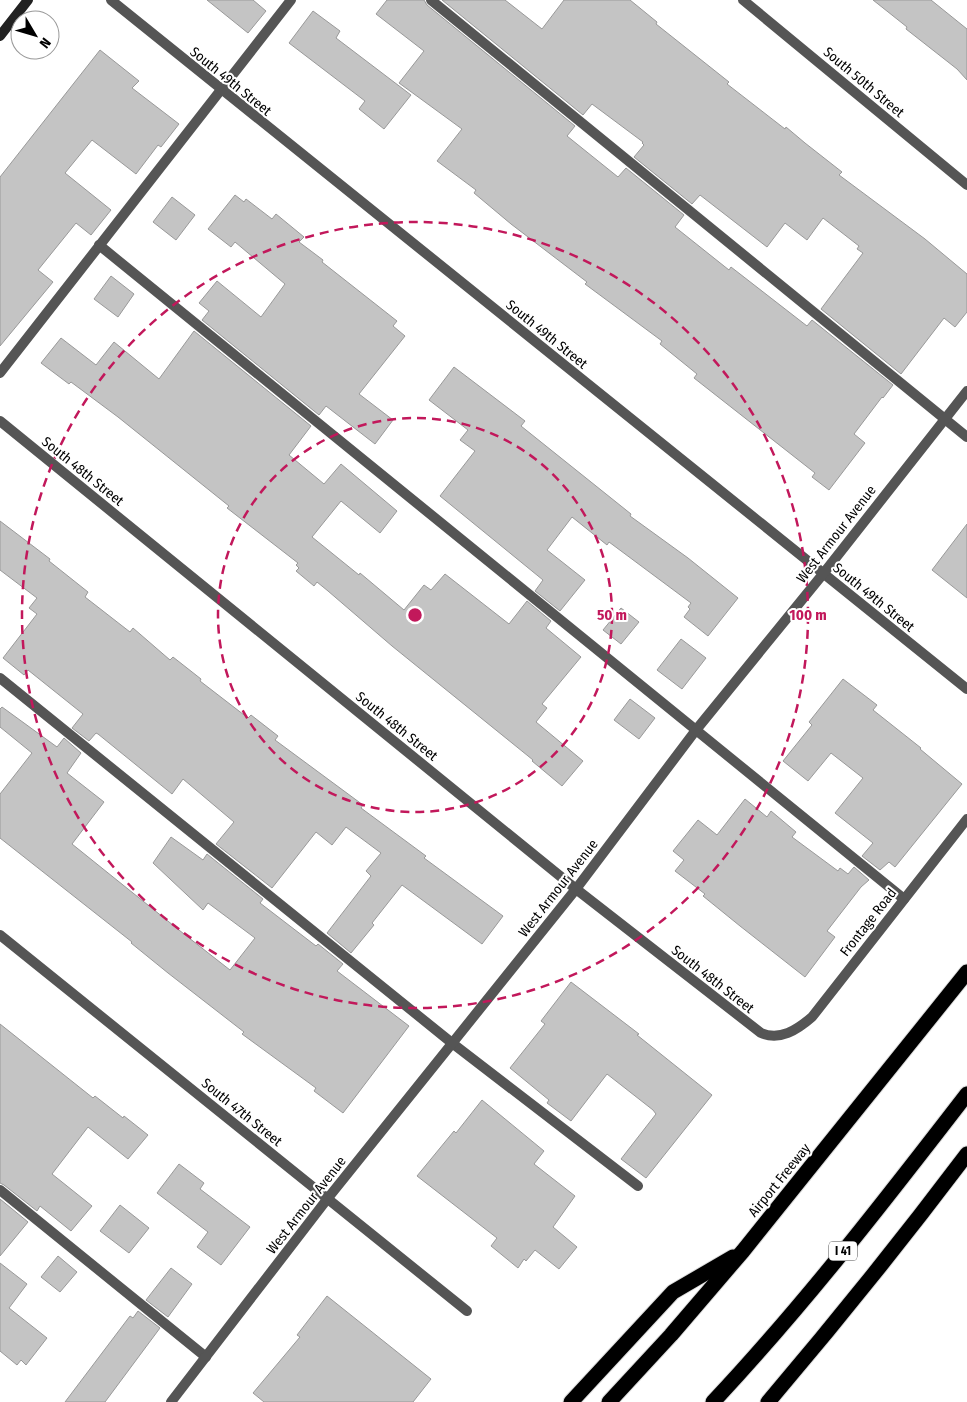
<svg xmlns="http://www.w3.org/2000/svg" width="967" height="1402" font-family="'Fira Sans Condensed',sans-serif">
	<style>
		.building { fill: #c4c4c4; stroke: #999 }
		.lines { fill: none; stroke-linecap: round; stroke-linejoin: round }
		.highway-casing { stroke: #dbdbdb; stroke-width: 17 }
		.lane { stroke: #555; stroke-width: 10 }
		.street { stroke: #555; stroke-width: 10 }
		.secondary { stroke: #222; stroke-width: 10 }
		.highway { stroke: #000; stroke-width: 15 }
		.ring { fill: none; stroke: #c2185b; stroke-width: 2.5; stroke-dasharray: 9 6 }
		.labels { text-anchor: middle; stroke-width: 4; stroke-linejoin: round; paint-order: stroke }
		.shield { fill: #fff; stroke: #4c4c4c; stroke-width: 1 }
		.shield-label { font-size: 12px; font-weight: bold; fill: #000 }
		.street-label { font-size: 14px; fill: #000; stroke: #fff }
		.centre { fill: #c2185b; stroke: #fff; stroke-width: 2.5 }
		.ring-label { font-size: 15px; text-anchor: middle; font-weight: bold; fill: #c2185b; stroke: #fff; stroke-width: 4; stroke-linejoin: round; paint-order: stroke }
	</style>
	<rect width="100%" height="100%" fill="#fff"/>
	<g class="building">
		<polygon points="207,0 253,0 266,11 248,33"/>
		<polygon points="387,0 424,0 427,5 575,126 567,136 618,177 626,168 684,215 675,227 729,270 731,267 807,326 812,320 893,385 883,398 882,397 854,434 865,443 829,490 812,477 815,473 694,378 697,374 660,344 662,341 585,284 587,282 511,224 474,193 476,190 437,161 462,129 399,83 424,51 376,14"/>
		<polygon points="442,0 505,0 542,29 564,0 630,0 657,22 656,24 729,82 727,84 785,129 786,127 805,143 842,172 839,175 925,239 967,274 967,312 955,327 944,318 901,374 821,309 863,253 857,249 859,246 823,218 807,240 785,223 767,247 700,195 692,204 634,157 644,145 642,143 643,142 592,104 583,115"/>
		<polygon points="873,0 931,0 967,29 967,80 957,69 906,29 907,27"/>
		<polygon points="313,11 340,31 336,38 411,95 384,129 359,109 365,101 289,43"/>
		<polygon points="100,50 139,81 132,88 179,124 161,147 158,145 136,174 92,140 65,173 111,210 91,235 76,223 38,270 53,282 0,346 0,177"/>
		<polygon points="235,195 244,202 246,199 272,219 276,214 304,237 299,242 323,260 322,262 397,321 393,326 405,336 359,394 393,420 375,444 326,406 319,415 202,320 209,311 199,303 217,281 261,317 285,284 235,242 231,247 208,229"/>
		<polygon points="172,197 195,215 176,240 153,222"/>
		<polygon points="111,276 134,294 118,317 94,299"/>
		<polygon points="194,331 311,426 289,455 324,484 341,464 397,511 380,533 341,501 312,537 359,575 360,573 404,610 424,585 431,590 445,574 509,624 527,601 551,621 546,628 581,657 542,704 547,708 536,722 583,761 562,786 532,761 533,760 392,646 328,591 317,582 314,586 296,571 299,568 296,565 298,563 227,508 229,506 118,417 71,382 69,384 41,363 61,338 96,365 114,342 159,379"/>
		<polygon points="454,367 525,421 521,426 631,514 630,516 688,558 738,598 708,636 684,617 690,609 688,607 691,603 609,542 607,545 572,517 547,550 585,580 560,611 535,591 543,580 440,496 475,451 460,440 468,430 429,400"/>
		<polygon points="0,521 50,559 49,561 88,592 85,597 130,632 133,628 170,660 173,657 201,679 200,681 248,718 251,715 278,736 275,740 363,805 361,808 426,856 424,858 503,916 482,944 402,885 372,923 374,925 351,953 327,933 371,876 366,871 381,853 346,827 332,845 316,832 272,888 216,844 234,822 183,779 172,794 98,734 96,733 89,741 72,728 83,714 28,670 24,675 3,658 37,614 29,608 37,598 0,570"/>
		<polygon points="967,524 967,598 932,570"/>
		<polygon points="621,608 639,622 621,644 603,630"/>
		<polygon points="681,639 706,658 682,689 657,670"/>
		<polygon points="843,679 877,705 873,710 921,748 920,749 962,784 895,867 889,862 880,870 862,856 873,843 835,813 863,778 831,753 808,781 783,761 812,725 809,722"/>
		<polygon points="630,699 655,718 639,739 614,720"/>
		<polygon points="2,707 57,747 64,738 81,753 67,773 104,802 72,844 184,934 230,970 255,938 208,903 203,910 153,863 171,837 203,860 207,854 263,899 260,903 316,946 318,944 343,964 337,971 409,1026 343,1113 314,1091 316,1088 242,1034 244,1032 168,973 131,943 132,942 0,838 0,794 32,753 0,727 0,709"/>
		<polygon points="745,799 767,817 771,811 796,832 792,837 838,871 840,868 848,874 854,867 869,880 861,887 827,931 835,937 805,977 740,926 703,896 705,894 675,871 684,860 673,851 698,820 717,835"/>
		<polygon points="571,982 639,1034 637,1035 712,1095 646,1178 621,1159 656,1114 653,1110 607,1074 571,1121 547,1103 549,1100 510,1068 545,1024 541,1021"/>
		<polygon points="0,1024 93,1098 95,1096 123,1118 124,1116 148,1135 128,1159 88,1127 52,1174 92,1206 71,1231 40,1206 37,1211 4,1185 0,1183"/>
		<polygon points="482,1100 544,1151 534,1164 575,1196 553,1227 577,1247 559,1269 535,1250 526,1261 524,1259 518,1268 491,1246 497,1238 417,1176 454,1131 456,1133"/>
		<polygon points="179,1164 204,1183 200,1189 250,1227 221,1265 197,1247 208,1232 157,1193"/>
		<polygon points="0,1199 28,1222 0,1256"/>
		<polygon points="120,1205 149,1228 129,1253 100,1231"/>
		<polygon points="58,1256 77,1272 60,1292 41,1277"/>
		<polygon points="0,1263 27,1284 9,1308 47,1338 26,1365 21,1360 17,1365 0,1351"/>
		<polygon points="171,1268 192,1284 168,1317 146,1300"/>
		<polygon points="327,1296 431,1379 413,1402 264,1402 253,1393 300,1337 297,1335"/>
		<polygon points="138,1311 160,1328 105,1402 65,1402 130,1316 133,1318"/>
	</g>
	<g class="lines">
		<defs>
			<g id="highway">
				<polyline points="571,1402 673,1292 733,1257"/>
				<polyline points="609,1402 671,1335 743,1251 967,972"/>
				<path d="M 713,1402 C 804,1305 886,1199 967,1094"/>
				<path d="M 768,1402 C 837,1321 903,1239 967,1154"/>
			</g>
		</defs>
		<use href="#highway" class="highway-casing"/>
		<g class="lane">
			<polyline points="431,0 967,437"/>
			<polyline points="99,245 904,899"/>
			<polyline points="0,373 291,0"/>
			<polyline points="0,678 452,1043 638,1186"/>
			<polyline points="0,1190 206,1357"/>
		</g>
		<g class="street">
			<polyline points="111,0 967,689"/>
			<polyline points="743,0 967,185"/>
			<path d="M 0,421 L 576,889 L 761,1033 C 780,1041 797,1030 812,1017 L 967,819"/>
			<polyline points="0,935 467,1311"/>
			<polyline points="171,1402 328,1198 576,889 696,730 823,574 967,391"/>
		</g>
		<polyline class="secondary" points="0,36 28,0"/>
		<use href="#highway" class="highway"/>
	</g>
	<g class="ring">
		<circle cx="415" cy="615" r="197"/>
		<circle cx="415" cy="615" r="393"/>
	</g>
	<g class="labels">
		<rect class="shield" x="829" y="1241.5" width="28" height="19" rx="4"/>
		<g class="shield-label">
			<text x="843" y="1255">I 41</text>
		</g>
		<g class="street-label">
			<text transform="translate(231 81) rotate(39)" y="5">South 49th Street</text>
			<text transform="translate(864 82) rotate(40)" y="5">South 50th Street</text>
			<text transform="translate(547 334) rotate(39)" y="5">South 49th Street</text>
			<text transform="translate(83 471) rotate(39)" y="5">South 48th Street</text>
			<text transform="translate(836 534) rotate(-52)" y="5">West Armour Avenue</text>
			<text transform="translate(874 597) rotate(39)" y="5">South 49th Street</text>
			<text transform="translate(397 726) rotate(39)" y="5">South 48th Street</text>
			<text transform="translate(558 888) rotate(-52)" y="5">West Armour Avenue</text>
			<text transform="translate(868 922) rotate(-52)" y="5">Frontage Road</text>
			<text transform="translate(713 979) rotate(38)" y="5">South 48th Street</text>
			<text transform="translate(242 1112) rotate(39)" y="5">South 47th Street</text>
			<text transform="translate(779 1180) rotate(-51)" y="5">Airport Freeway</text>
			<text transform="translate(306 1205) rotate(-52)" y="5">West Armour Avenue</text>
		</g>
	</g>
	<circle cx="415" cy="615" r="8" class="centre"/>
	<g class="ring-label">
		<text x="612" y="620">50 m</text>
		<text x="808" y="620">100 m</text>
	</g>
	<g transform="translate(35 35) rotate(128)"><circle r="24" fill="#ffffff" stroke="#999999"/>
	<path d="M0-4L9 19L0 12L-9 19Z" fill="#000000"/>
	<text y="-8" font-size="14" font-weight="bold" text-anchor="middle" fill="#000000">N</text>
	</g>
</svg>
